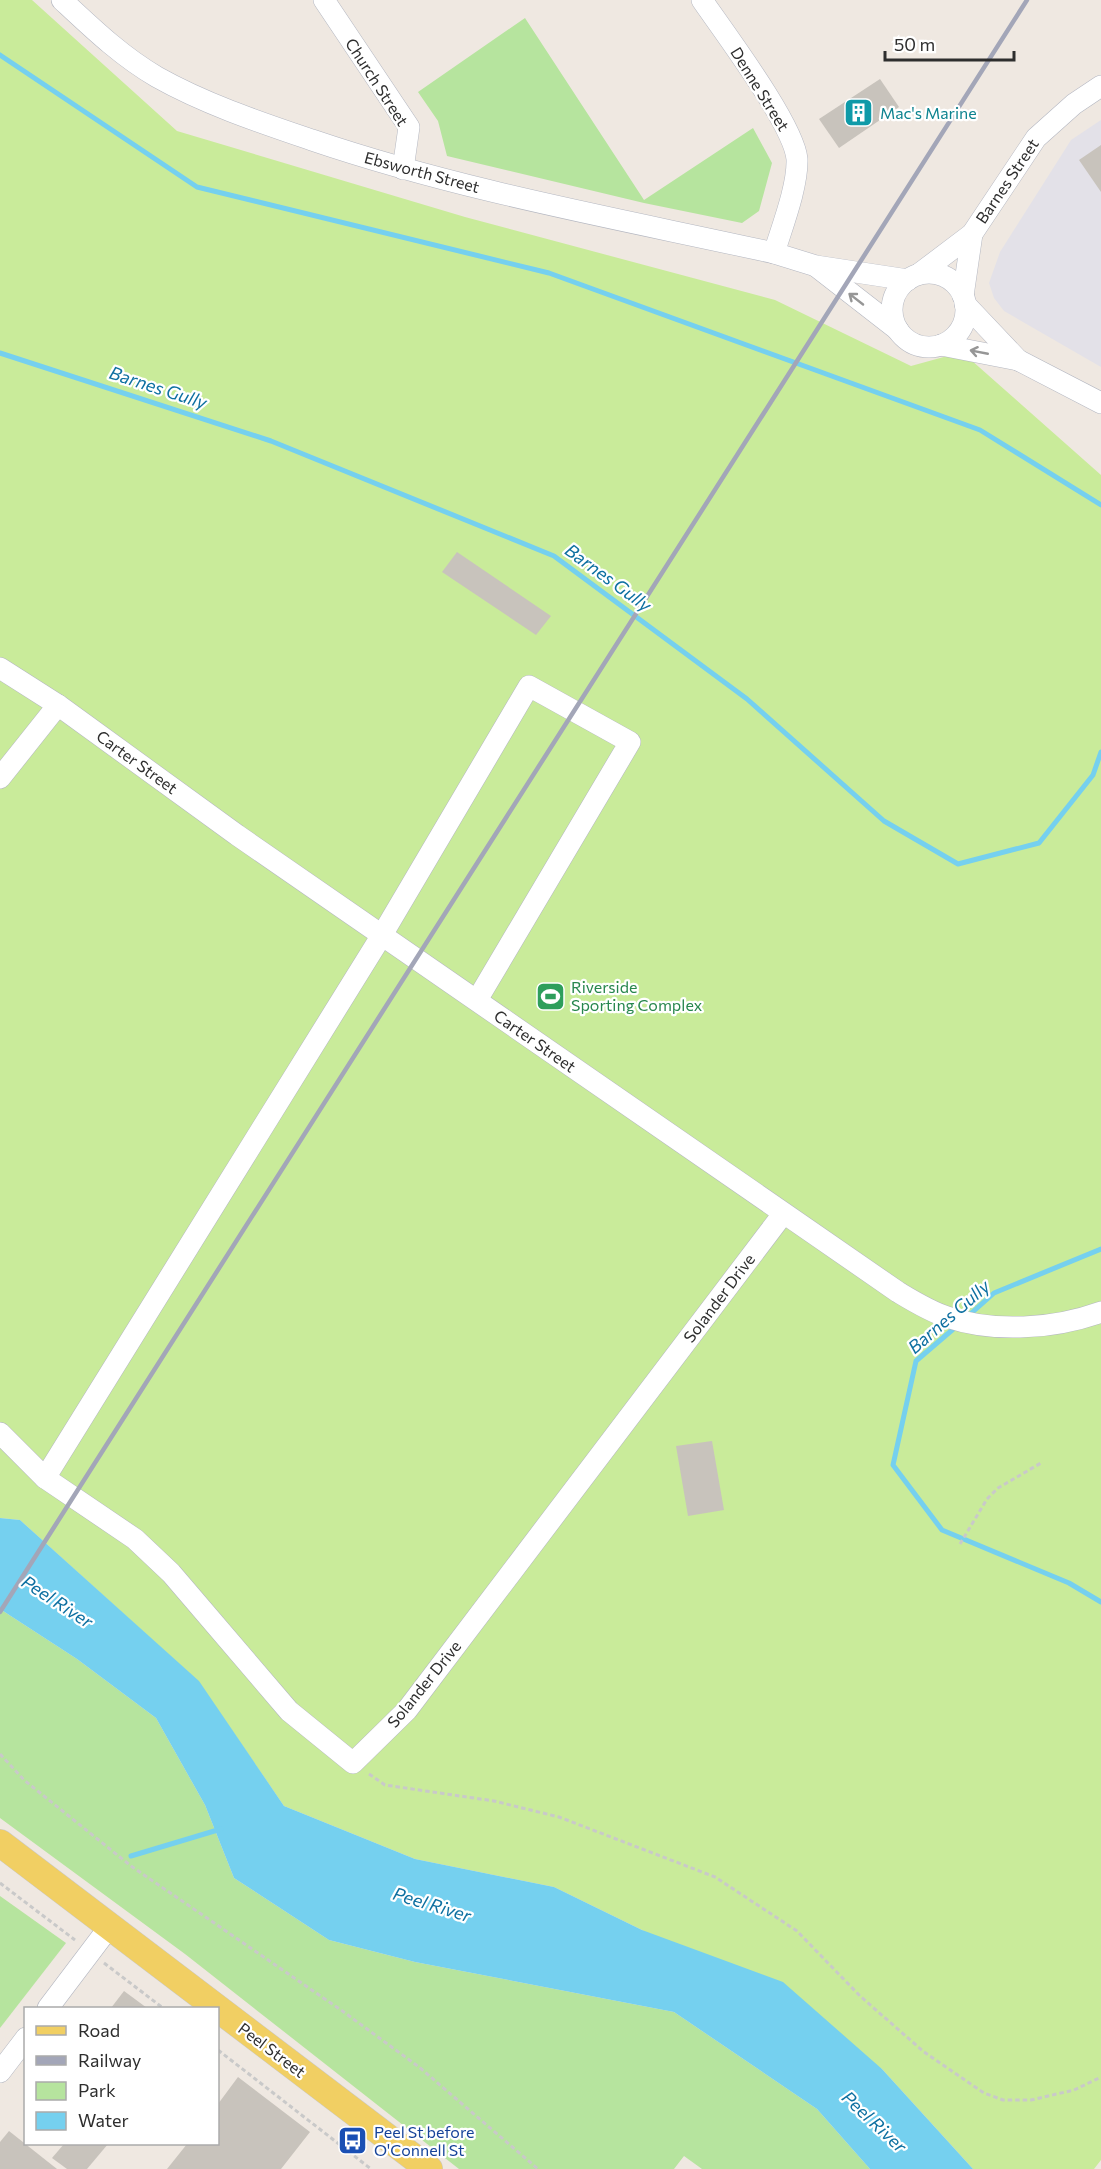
<svg xmlns="http://www.w3.org/2000/svg" width="1101" height="2169" font-family="Commissioner,sans-serif">
	<style>
		.industrial { fill: #e3e1e8 }
		.green { fill: #b6e49e }
		.pitch { fill: #c9eb9a }
		.water { fill: #75d0ef }
		.lines { fill: none; stroke-linecap: round; stroke-linejoin: round }
		.stream { stroke: #75d0ef; stroke-width: 5 }
		.building { fill: #c8c3bc }
		.minor-casing { stroke: #b4b7c1; stroke-width: 22 }
		.major-casing { stroke: #c9c9c9; stroke-width: 28 }
		.path { stroke: #c9c9c9; stroke-width: 3; stroke-dasharray: 4.5 3; stroke-linecap: butt }
		.minor { stroke: #fff; stroke-width: 21 }
		.major { stroke: #f1cf63; stroke-width: 27 }
		.rail { stroke: #a3a6b8; stroke-width: 4.5 }
		.oneway { stroke: #969696 }
		.labels { text-anchor: middle; stroke-width: 4.5; stroke-linejoin: round; paint-order: stroke }
		.street-label { font-size: 16px; fill: #2e2e2e; stroke: #fff }
		.culture-label { font-size: 16px; fill: #0d838f; stroke: #fff; text-anchor: start }
		.leisure-label { font-size: 16px; fill: #27864d; stroke: #fff; text-anchor: start }
		.transit-label { font-size: 16px; fill: #164399; stroke: #fff; text-anchor: start }
		.water-label { font-size: 18px; font-style: italic; fill: #0e70a1; stroke: #fff }
	</style>
	<rect width="100%" height="100%" fill="#efe8e1"/>
	<polygon class="industrial" points="1101,120 1101,367 1004,311 994,298 989,283 1000,252 1071,140"/>
	<g class="green">
		<polygon points="525,18 644,200 753,128 772,163 759,211 742,223 644,203 447,156 438,121 418,92"/>
		<polygon points="0,1609 77,1659 156,1718 205,1805 234,1878 329,1940 415,1962 674,2012 817,2109 870,2169 702,2169 684,2156 674,2169 459,2169 185,1954 0,1818"/>
		<polygon points="0,1896 66,1943 0,2028"/>
	</g>
	<polygon class="pitch" points="0,0 32,0 177,131 465,217 775,300 911,366 962,352 1101,475 1101,2160 1094,2169 973,2169 882,2069 642,1930 554,1887 415,1859 284,1806 198,1681 20,1520 0,1518"/>
	<polygon class="water" points="0,1518 20,1520 199,1681 284,1806 415,1859 554,1887 642,1930 783,1982 882,2069 973,2169 870,2169 817,2109 674,2012 415,1962 329,1940 234,1878 205,1805 156,1718 77,1659 0,1609"/>
	<g class="lines">
		<g class="stream">
			<polyline points="0,55 197,187 549,273 980,430 1101,505"/>
			<polyline points="0,353 271,441 554,556 747,699 884,821 958,864 1039,843 1093,775 1101,752"/>
			<polyline points="967,1317 994,1293 1101,1249"/>
			<polyline points="958,1325 916,1361 893,1465 942,1530 1069,1583 1101,1602"/>
			<polyline points="131,1856 221,1829"/>
		</g>
	</g>
	<g class="building">
		<polygon points="880,79 899,107 839,148 819,119"/>
		<polygon points="1101,145 1101,192 1079,160"/>
		<polygon points="457,552 551,616 536,635 442,572"/>
		<polygon points="712,1441 724,1510 688,1516 676,1446"/>
		<polygon points="124,1991 147,2008 111,2008"/>
		<polygon points="238,2077 310,2132 281,2169 167,2169 187,2144 218,2144 218,2104"/>
		<polygon points="9,2131 57,2169 0,2169 0,2142"/>
		<polygon points="64,2144 108,2144 87,2169 67,2169 52,2158"/>
	</g>
	<g class="lines">
		<defs>
			<g id="minor">
				<path d="M 62,0 C 92,28 121,56 157,77 C 205,104 259,122 312,140 C 462,191 620,219 774,253 L 816,266 L 908,280"/>
				<polyline points="324,0 409,127 403,169"/>
				<path d="M 702,0 C 724,32 794,125 797,159 C 798,186 782,227 774,253"/>
				<polyline points="817,267 898,330"/>
				<circle cx="929" cy="310" r="37"/>
				<polyline points="919,274 972,234 1036,138 1074,104 1101,86"/>
				<polyline points="963,296 972,234"/>
				<polyline points="965,304 1018,360"/>
				<polyline points="941,345 1018,360 1101,403"/>
				<path d="M 0,668 L 58,705 L 237,835 L 898,1292 C 913,1301 929,1311 947,1317 C 994,1333 1054,1329 1101,1312"/>
				<polyline points="0,778 58,705"/>
				<polyline points="0,1433 45,1478 135,1539 171,1573 289,1711 353,1763 407,1710 783,1214"/>
				<polyline points="45,1478 382,935 529,686 630,742 477,1000"/>
				<polyline points="48,2008 110,1926"/>
				<polyline points="0,2072 26,2038"/>
			</g>
			<polyline id="major" points="0,1843 429,2169"/>
		</defs>
		<use href="#minor" class="minor-casing"/>
		<use href="#major" class="major-casing"/>
		<g class="path">
			<polyline points="960,1544 987,1499 998,1488 1041,1463"/>
			<polyline points="0,1754 24,1780 131,1866 341,2010 419,2067 538,2169"/>
			<polyline points="369,1774 385,1785 494,1801 559,1817 715,1877 797,1931 860,1996 924,2052 984,2093 1003,2100 1031,2100 1074,2090 1101,2077"/>
			<polyline points="0,1883 75,1940"/>
			<polyline points="104,1963 163,2008"/>
			<polyline points="218,2050 371,2169"/>
		</g>
		<use href="#minor" class="minor"/>
		<use href="#major" class="major"/>
		<polyline class="rail" points="0,1612 1027,0"/>
	</g>
	<defs><path id="oneway-shaft" d="M-6 0H5M1.5-3L5.5 0L1.5 3" fill="none" stroke-width="1.6" stroke-linecap="round" stroke-linejoin="round" transform="scale(1.5)"/></defs>
	<g class="oneway">
		<use href="#oneway-shaft" transform="translate(856 299) rotate(-142)"/>
		<use href="#oneway-shaft" transform="translate(979 352) rotate(-169)"/>
	</g>
	<defs>
		<symbol id="building-square" viewBox="-11 -11 22 22"><rect x="-9" y="-9" width="18" height="18" rx="4" fill="#0f9aa8" stroke="#fff"/><path d="M-4-6H4V6H1V3H-1V6H-4ZM-2.5-4.3h1.7v1.8h-1.7ZM.8-4.3h1.7v1.8H.8ZM-2.5-1h1.7V.8h-1.7ZM.8-1h1.7V.8H.8Z" fill="#fff"/></symbol>
		<symbol id="stadium-square" viewBox="-11 -11 22 22"><rect x="-9" y="-9" width="18" height="18" rx="4" fill="#2e9e5b" stroke="#fff"/><path d="M0-5a6.5 5 0 1 0 0 10a6.5 5 0 1 0 0-10ZM-3.5-1.8h7v3.6h-7Z" fill="#fff"/></symbol>
		<symbol id="bus-square" viewBox="-11 -11 22 22"><rect x="-9" y="-9" width="18" height="18" rx="4" fill="#1a4fb4" stroke="#fff"/><path d="M-5-6H5V4H4V6H2V4H-2V6H-4V4H-5ZM-3.5-4V0h7V-4ZM-3.5 1.2v1.5H-2V1.2ZM2 1.2v1.5H3.5V1.2Z" fill="#fff"/></symbol>
	</defs>
	<g fill-rule="evenodd">
		<use href="#building-square" x="842" y="96" width="33" height="33"/>
		<use href="#stadium-square" x="534" y="980" width="33" height="33"/>
		<use href="#bus-square" x="336" y="2124" width="33" height="33"/>
	</g>
	<g class="labels">
		<g class="street-label">
			<text transform="translate(377 82) rotate(57)" y="6">Church Street</text>
			<text transform="translate(760 89) rotate(58)" y="6">Denne Street</text>
			<text transform="translate(422 172) rotate(15)" y="6">Ebsworth Street</text>
			<text transform="translate(1007 181) rotate(-56)" y="6">Barnes Street</text>
			<text transform="translate(137 762) rotate(36)" y="6">Carter Street</text>
			<text transform="translate(535 1041) rotate(35)" y="6">Carter Street</text>
			<text transform="translate(719 1298) rotate(-53)" y="6">Solander Drive</text>
			<text transform="translate(424 1684) rotate(-51)" y="6">Solander Drive</text>
			<text transform="translate(272 2050) rotate(37)" y="6">Peel Street</text>
		</g>
		<g class="culture-label">
			<text x="880" y="119">Mac's Marine</text>
		</g>
		<g class="leisure-label">
			<text x="571" y="993">Riverside<tspan x="571" dy="18">Sporting Complex</tspan></text>
		</g>
		<g class="transit-label">
			<text x="374" y="2138">Peel St before<tspan x="374" dy="18">O'Connell St</tspan></text>
		</g>
		<g class="water-label">
			<text transform="translate(158 388) rotate(18)" y="6">Barnes Gully</text>
			<text transform="translate(608 578) rotate(36)" y="6">Barnes Gully</text>
			<text transform="translate(949 1317) rotate(-41)" y="6">Barnes Gully</text>
			<text transform="translate(57 1602) rotate(33)" y="6">Peel River</text>
			<text transform="translate(432 1905) rotate(17)" y="6">Peel River</text>
			<text transform="translate(874 2122) rotate(43)" y="6">Peel River</text>
		</g>
	</g>
	<rect x="24" y="2007" width="195" height="138" fill="#ffffff" stroke="#ababab" stroke-width="1.5"/>
	<rect x="36" y="2026" width="30" height="9" fill="#f1cf63" stroke="#ababab" stroke-width="1.5"/>
	<text x="78" y="2037" font-size="18" fill="#2e2e2e">Road</text>
	<rect x="36" y="2056" width="30" height="9" fill="#a3a6b8" stroke="#ababab" stroke-width="1.5"/>
	<text x="78" y="2067" font-size="18" fill="#2e2e2e">Railway</text>
	<rect x="36" y="2082" width="30" height="18" fill="#b6e49e" stroke="#ababab" stroke-width="1.5"/>
	<text x="78" y="2097" font-size="18" fill="#2e2e2e">Park</text>
	<rect x="36" y="2112" width="30" height="18" fill="#75d0ef" stroke="#ababab" stroke-width="1.5"/>
	<text x="78" y="2127" font-size="18" fill="#2e2e2e">Water</text>
	<path d="M885 51v9h129v-9" fill="none" stroke="#2e2e2e" stroke-width="3"/>
	<text x="894" y="51" font-size="18" fill="#2e2e2e" stroke="#ffffff" stroke-width="4.5" paint-order="stroke">50 m</text>
</svg>
